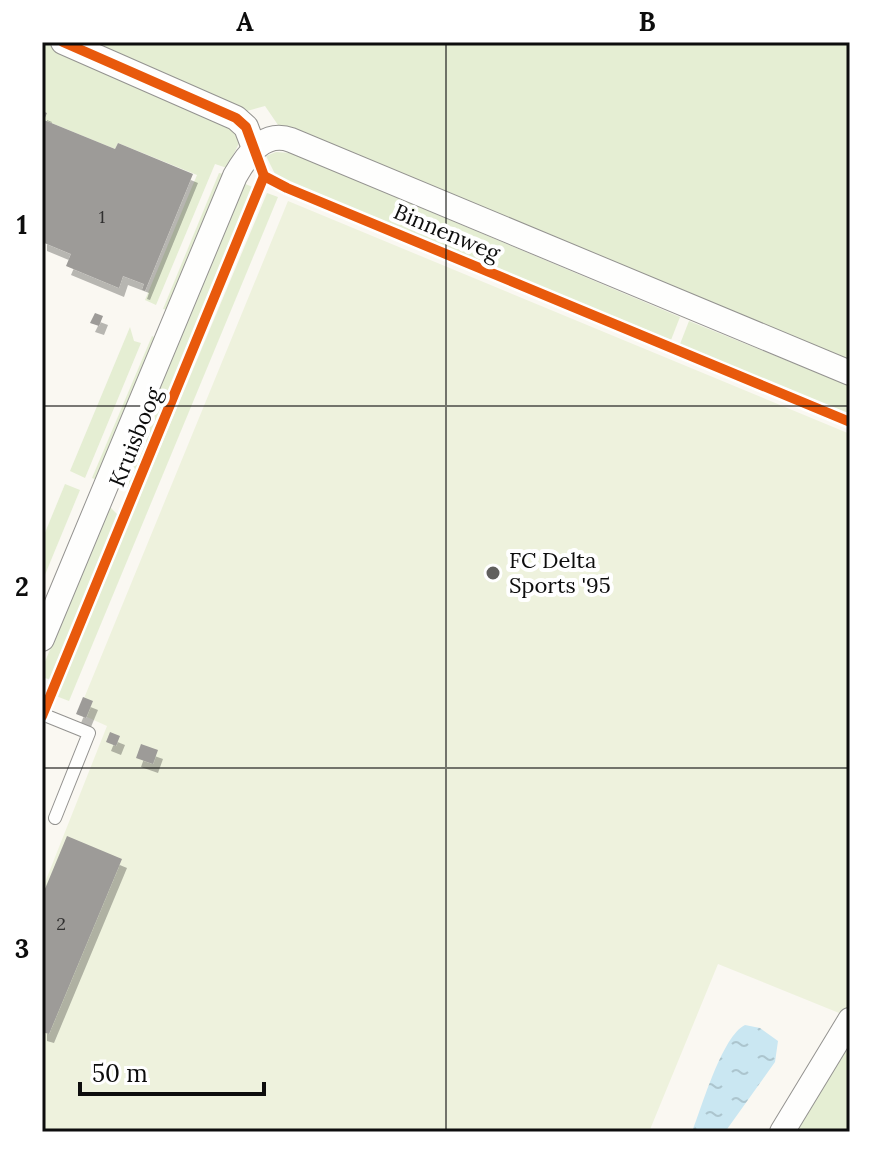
<svg xmlns="http://www.w3.org/2000/svg" width="892" height="1174" font-family="Lora,serif">
	<style>
		.grass { fill: #e5eed3 }
		.pitch { fill: #eef2dd }
		.water { fill: url(#water-ripples) }
		.building { fill: #9d9b98; filter: url(#shadow) }
		.lines { fill: none; stroke-linecap: round; stroke-linejoin: round }
		.lane-casing { stroke: #949390; stroke-width: 14 }
		.street-casing { stroke: #949390; stroke-width: 26 }
		.lane { stroke: #fefefd; stroke-width: 12 }
		.street { stroke: #fefefd; stroke-width: 24 }
		.cycleway-casing { stroke: #fff; stroke-width: 15 }
		.cycleway { stroke: #e8590c; stroke-width: 10 }
		.grid { fill: none; stroke: #0d0d0d; stroke-width: 2; stroke-opacity: 0.55 }
		.poi-dot { fill: #605f5d; stroke: #fff; stroke-width: 3 }
		.labels { text-anchor: middle; stroke-width: 8; stroke-linejoin: round; paint-order: stroke }
		.number-label { font-size: 18px; fill: #313030 }
		.street-label { font-size: 22px; fill: #0d0d0d; stroke: #fff }
		.poi-label { font-size: 22px; fill: #0d0d0d; stroke: #fff; text-anchor: start }
		.neatline { fill: none; stroke: #0d0d0d; stroke-width: 3 }
		.grid-label { font-size: 26px; text-anchor: middle; font-weight: bold; fill: #0d0d0d }
	</style>
	<defs>
		<pattern id="water-ripples" width="26" height="14" patternUnits="userSpaceOnUse" patternTransform="scale(2)"><rect width="26" height="14" fill="#cae7f2"/><path d="M2 4q2-2 4 0t4 0M15 11q2-2 4 0t4 0" fill="none" stroke="#acc5ce"/></pattern>
		<filter id="shadow"><feDropShadow dx="5" dy="9" stdDeviation="0" flood-color="#0004"/></filter>
	</defs>
	<rect width="100%" height="100%" fill="#faf8f2"/>
	<g class="grass">
		<polygon points="42,42 232,124 242,137 227,168 215,164 156,305 145,300 197,175 118,143 115,149 44,120"/>
		<polygon points="76,42 119,45 121,42 850,42 850,364 278,125 265,106 240,113"/>
		<polygon points="276,152 291,153 680,317 671,340 286,181 275,174 266,156"/>
		<polygon points="219,173 224,174 168,310 163,309"/>
		<polygon points="243,183 255,188 130,488 116,489"/>
		<polygon points="267,193 278,197 69,701 56,696"/>
		<polygon points="689,321 850,386 850,415 680,344"/>
		<polygon points="130,327 134,341 141,343 85,478 70,471"/>
		<polygon points="152,336 156,338 97,480 92,478"/>
		<polygon points="65,484 80,490 42,582 42,540"/>
		<polygon points="109,506 119,516 51,680 42,677 42,669"/>
		<polygon points="850,1033 850,1132 789,1132"/>
	</g>
	<polygon class="pitch" points="288,201 850,434 850,1004 844,1015 718,964 649,1132 42,1132 42,890 107,726 78,713"/>
	<path class="water" d="M 745,1025 L 760,1028 L 778,1041 L 775,1062 L 725,1132 L 692,1132 C 702,1107 722,1036 745,1025 Z"/>
	<g class="building">
		<polygon points="42,111 47,113 44,120 115,149 118,143 193,174 145,291 142,290 144,284 123,276 119,288 66,266 71,254 42,242"/>
		<polygon points="95,313 103,316 99,326 90,323"/>
		<polygon points="83,697 93,701 86,718 76,714"/>
		<polygon points="110,732 120,736 116,746 106,742"/>
		<polygon points="141,744 158,750 153,764 136,758"/>
		<polygon points="67,836 122,859 49,1034 42,1032 42,896"/>
	</g>
	<g class="lines">
		<defs>
			<polyline id="lane" points="42,714 89,733 55,818"/>
			<g id="street">
				<polyline points="63,42 236,118 246,127 254,148"/>
				<path d="M 42,639 L 235,176 C 247,155 264,130 291,140 L 850,373"/>
				<polyline points="782,1132 850,1020"/>
			</g>
		</defs>
		<use href="#lane" class="lane-casing"/>
		<use href="#street" class="street-casing"/>
		<use href="#lane" class="lane"/>
		<use href="#street" class="street"/>
		<defs>
			<g id="cycleway">
				<polyline points="63,42 236,118 246,127 264,176 287,188 850,422"/>
				<polyline points="42,716 264,176"/>
			</g>
		</defs>
		<use href="#cycleway" class="cycleway-casing"/>
		<use href="#cycleway" class="cycleway"/>
	</g>
	<path class="grid" d="M 446,42 L 446,1132M 42,406 L 850,406M 42,768 L 850,768"/>
	<circle class="poi-dot" cx="493" cy="573" r="8"/>
	<g class="labels">
		<g class="number-label">
			<text x="102" y="223">1</text>
			<text x="61" y="930">2</text>
		</g>
		<g class="street-label">
			<text transform="translate(447 232) rotate(23)" y="8">Binnenweg</text>
			<text transform="translate(135 437) rotate(-68)" y="8">Kruisboog</text>
		</g>
		<g class="poi-label">
			<text x="509" y="568">FC Delta<tspan x="509" dy="25">Sports '95</tspan></text>
		</g>
	</g>
	<rect width="892" height="1174" fill="none" stroke="#ffffff" stroke-width="88"/>
	<path d="M80 1082v12h184v-12" fill="none" stroke="#0d0d0d" stroke-width="4"/>
	<text x="92" y="1082" font-size="24" fill="#0d0d0d" stroke="#ffffff" stroke-width="6" paint-order="stroke">50 m</text>
	<rect x="44" y="44" width="804" height="1086" class="neatline"/>
	<g class="grid-label">
		<text x="245" y="31">A</text>
		<text x="647" y="31">B</text>
		<text x="22" y="234">1</text>
		<text x="22" y="596">2</text>
		<text x="22" y="958">3</text>
	</g>
</svg>
